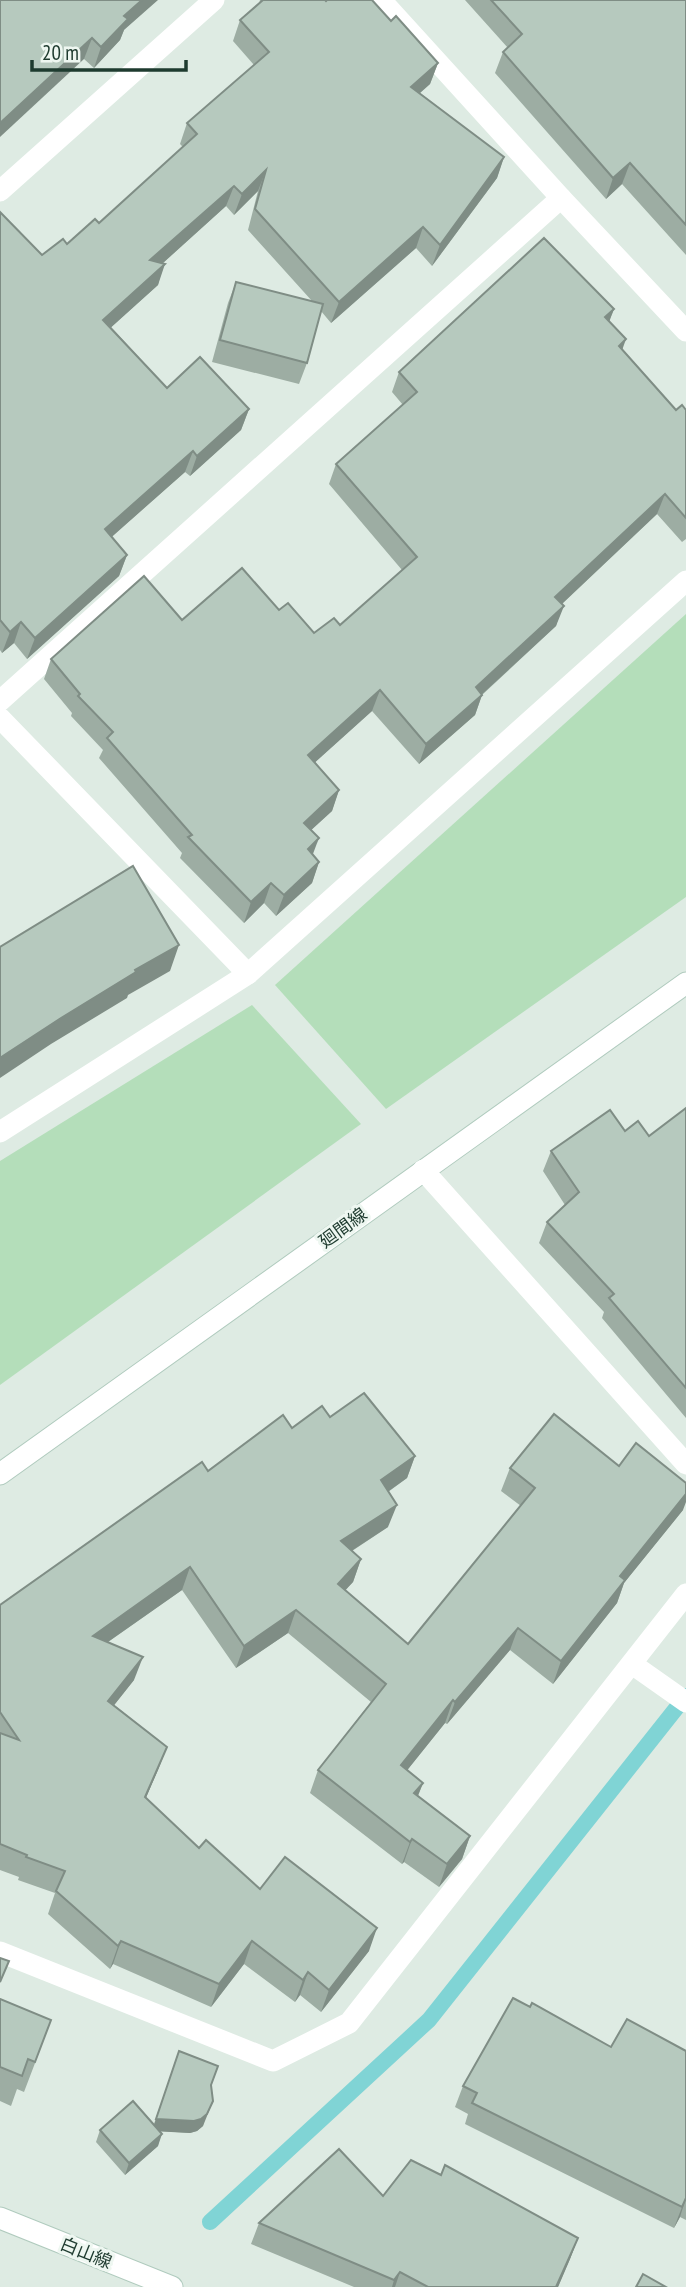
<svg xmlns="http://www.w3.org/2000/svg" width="686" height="2287" font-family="'PT Sans Narrow','Noto Sans JP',sans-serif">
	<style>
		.green { fill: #b4deba }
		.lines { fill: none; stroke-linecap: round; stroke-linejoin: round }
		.stream { stroke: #80d4d5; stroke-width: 16 }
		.secondary-casing { stroke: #b0cbbe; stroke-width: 23 }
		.street { stroke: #fff; stroke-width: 21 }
		.secondary { stroke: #fff; stroke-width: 21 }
		.wall { fill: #9dada3 }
		.shaded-wall { fill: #7f8d85 }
		.building { fill: #b6c9be; stroke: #7f8d85; stroke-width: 2 }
		.labels { text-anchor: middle; stroke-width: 6; stroke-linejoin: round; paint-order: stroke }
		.street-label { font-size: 18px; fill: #1e3b2f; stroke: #eef7f1 }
	</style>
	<rect width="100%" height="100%" fill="#deebe3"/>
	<g class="green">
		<polygon points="686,614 686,897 386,1109 275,985"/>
		<polygon points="252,1005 361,1124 0,1385 0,1161"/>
	</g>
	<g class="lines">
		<polyline class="stream" points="210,2222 429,2020 686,1696"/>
		<defs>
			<g id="secondary">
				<polyline points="0,1474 686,983"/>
				<polyline points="0,2218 172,2287"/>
			</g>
		</defs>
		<use href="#secondary" class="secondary-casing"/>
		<g class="street">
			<polyline points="381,0 561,198 686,331"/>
			<polyline points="0,191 214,0"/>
			<polyline points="0,701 561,198"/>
			<polyline points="0,718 248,974"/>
			<polyline points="0,1132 248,974 686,581"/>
			<polyline points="423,1170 686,1464"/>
			<polyline points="632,1664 686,1702"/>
			<polyline points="0,1952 273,2061 349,2023 686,1594"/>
		</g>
		<use href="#secondary" class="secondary"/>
	</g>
	<g class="wall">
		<polygon points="0,0 124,30 120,40 94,68 84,59"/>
		<polygon points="260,0 325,0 391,21 438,63 430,84 420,93 504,157 497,178 432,266 416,248 331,323 321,311 307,363 299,384 212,362 228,303 236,282 312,301 248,230 258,191 234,215 226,206 163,263 158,285 111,327 167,388 249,409 241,430 190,476 185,472 111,537 127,555 119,576 27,659 14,643 2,653 0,650 0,212 42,255 67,244 99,223 183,147 180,144 187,123 254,65 233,41 240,20 259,4"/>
		<polygon points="465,0 686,0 686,255 622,184 606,199 495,73 503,52 508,48"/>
		<polygon points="614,309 609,321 622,349 676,410 686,410 686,539 682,542 657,514 562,604 556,626 482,695 475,715 419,764 372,711 315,762 339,790 332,811 311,830 313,855 319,862 312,883 276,916 264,903 244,923 180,858 182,853 99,758 103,750 71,716 72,713 44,679 51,659 182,620 279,610 314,633 340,625 402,570 329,484 336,464 403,405 392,392 399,372"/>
		<polygon points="686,1108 686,1418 602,1318 604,1312 539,1243 547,1222 565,1205 543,1171 551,1151 625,1131 649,1136"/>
		<polygon points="330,1417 415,1456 407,1478 388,1492 388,1527 352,1551 361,1559 353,1582 345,1590 408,1644 521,1506 501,1491 510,1468 619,1466 683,1510 624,1583 617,1603 553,1684 510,1650 447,1724 445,1723 407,1770 423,1783 418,1796 470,1836 462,1859 439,1887 404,1862 402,1864 310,1793 318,1770 371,1702 288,1633 236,1668 182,1590 108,1642 134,1680 114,1705 167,1747 146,1798 199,1848 260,1889 369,1951 321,2012 300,1995 295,2002 244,1964 211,2007 113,1964 110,1969 48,1914 55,1893 18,1880 19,1877 0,1870 0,1605 208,1471 292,1428"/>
		<polygon points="0,1999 40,2050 24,2092 17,2089 11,2106 0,2101"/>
		<polygon points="611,2047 686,2051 686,2220 680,2217 674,2228 465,2124 468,2114 455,2107 463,2086"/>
		<polygon points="179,2051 211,2086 203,2126 197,2131 190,2133 160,2131 158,2146 125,2175 96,2142 100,2130 154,2124"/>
		<polygon points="441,2175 578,2238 570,2259 558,2287 354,2287 251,2244 259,2223 383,2196"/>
	</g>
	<g class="shaded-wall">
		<polygon points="142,0 158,0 124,30 120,40 94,68 101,47 124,16"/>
		<polygon points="92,38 84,59 0,137 0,123"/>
		<polygon points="438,63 430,84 404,107 411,87"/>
		<polygon points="504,157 497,178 432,266 440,245"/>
		<polygon points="630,163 622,184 606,199 613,178"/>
		<polygon points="266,170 258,191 234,215 242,194"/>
		<polygon points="234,186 226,206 143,281 150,260"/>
		<polygon points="423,227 416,248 331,323 339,302"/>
		<polygon points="165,264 158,285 96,341 103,320"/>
		<polygon points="614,309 606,330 605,317"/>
		<polygon points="626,339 619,359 619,346"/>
		<polygon points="249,409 241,430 190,476 197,456"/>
		<polygon points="193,451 185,472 97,550 105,529"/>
		<polygon points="665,494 657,514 548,617 555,597"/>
		<polygon points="127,555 119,576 27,659 35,638"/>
		<polygon points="564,606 556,626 479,697 482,695 475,715 419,764 426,744 476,687"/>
		<polygon points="21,622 14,643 2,653 10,632"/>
		<polygon points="380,690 372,711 301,775 308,755"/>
		<polygon points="339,790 332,811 297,843 304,823"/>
		<polygon points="319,838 311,859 308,849"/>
		<polygon points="319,862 312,883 276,916 284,895"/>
		<polygon points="271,883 264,903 244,923 251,902"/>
		<polygon points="179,945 170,971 128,995 127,998 51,1044 0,1078 0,1058 135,970"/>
		<polygon points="415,1456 407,1478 372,1503 381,1480"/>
		<polygon points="686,1494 686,1502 683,1510 624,1583 617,1603 553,1684 561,1661 620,1576"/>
		<polygon points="397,1505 388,1527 333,1563 341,1541"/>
		<polygon points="361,1559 353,1582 330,1607 338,1584"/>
		<polygon points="190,1567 182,1590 85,1658 93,1636"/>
		<polygon points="296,1610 288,1633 236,1668 244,1646"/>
		<polygon points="518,1628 510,1650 447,1724 455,1702"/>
		<polygon points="143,1657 134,1680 100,1723 108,1701"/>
		<polygon points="453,1700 445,1723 393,1788 401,1765"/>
		<polygon points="167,1747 158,1770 136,1820 145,1797"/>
		<polygon points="423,1783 414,1805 414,1793"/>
		<polygon points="470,1836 462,1859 439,1887 447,1864"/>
		<polygon points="412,1839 404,1862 402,1864 410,1842"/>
		<polygon points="377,1928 369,1951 321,2012 329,1990"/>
		<polygon points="121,1941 113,1964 110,1969 118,1946"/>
		<polygon points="252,1941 244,1964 211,2007 219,1984"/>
		<polygon points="308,1972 300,1995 295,2002 303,1980"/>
		<polygon points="213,2101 203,2126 197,2131 190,2133 152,2131 156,2119"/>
		<polygon points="162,2134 158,2146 125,2175 129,2163"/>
		<polygon points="686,2198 680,2217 674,2228 682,2207"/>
		<polygon points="578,2238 570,2259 558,2287 556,2287"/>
		<polygon points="400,2272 395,2287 392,2287 394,2280"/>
	</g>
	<g class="building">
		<polygon points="0,0 142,0 124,16 128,19 101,47 92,38 0,123"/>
		<polygon points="263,0 325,0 326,1 327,0 372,0 391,21 396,16 438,63 411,87 504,157 440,245 423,227 339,302 255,209 266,170 242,194 234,186 150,260 165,264 103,320 167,388 200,357 249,409 197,456 193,451 105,529 127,555 35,638 21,622 10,632 0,620 0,212 42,255 63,239 67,244 95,219 99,223 197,134 187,123 269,52 240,20"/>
		<polygon points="491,0 686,0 686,225 630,163 613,178 503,52 522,34"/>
		<polygon points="544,238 614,309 605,317 626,339 619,346 676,410 682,405 686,410 686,518 665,494 555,597 564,606 476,687 482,695 426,744 380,690 308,755 339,790 304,823 319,838 308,849 319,862 284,895 271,883 251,902 188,837 192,835 107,738 113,732 78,696 80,694 51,659 144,576 182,620 242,568 279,610 288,603 314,633 334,618 340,625 417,557 336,464 417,392 399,372"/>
		<polygon points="236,282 323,304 307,363 220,340"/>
		<polygon points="133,866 179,945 135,970 136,972 61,1018 0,1058 0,947"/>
		<polygon points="686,1108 686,1388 609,1298 614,1294 547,1222 579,1192 551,1151 610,1110 625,1131 638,1121 649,1136"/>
		<polygon points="364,1393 415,1456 381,1480 397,1505 341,1541 361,1559 338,1584 408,1644 535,1488 510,1468 554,1414 619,1466 636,1443 686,1483 686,1494 620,1576 625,1580 561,1661 518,1628 455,1702 453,1700 401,1765 423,1783 414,1793 470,1836 447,1864 412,1839 410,1842 318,1770 386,1684 296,1610 244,1646 190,1567 93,1636 143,1657 108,1701 167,1747 145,1797 199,1848 206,1840 260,1889 285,1857 377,1928 329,1990 308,1972 303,1980 252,1941 219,1984 121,1941 118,1946 56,1891 65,1871 26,1857 27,1855 0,1844 0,1733 19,1740 0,1712 0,1605 202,1462 208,1471 283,1415 292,1428 322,1406 330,1417"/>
		<polygon points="0,1958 9,1961 0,1982"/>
		<polygon points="513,1998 530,2007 532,2003 611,2047 627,2019 686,2051 686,2198 682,2207 472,2103 477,2093 463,2086"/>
		<polygon points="0,1999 51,2020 35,2062 28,2059 22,2076 0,2067"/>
		<polygon points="179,2051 218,2066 211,2085 213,2101 207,2114 201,2119 194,2121 156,2119"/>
		<polygon points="133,2101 162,2134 129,2163 100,2130"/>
		<polygon points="339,2149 383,2196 411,2160 441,2175 445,2165 578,2238 556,2287 428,2287 400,2272 394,2280 259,2223"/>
		<polygon points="643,2274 666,2287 636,2287"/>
	</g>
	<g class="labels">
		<g class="street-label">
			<text transform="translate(343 1228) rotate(-36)" y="6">廻間線</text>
			<text transform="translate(86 2253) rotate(22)" y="6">白山線</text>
		</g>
	</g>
	<path d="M32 60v10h154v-10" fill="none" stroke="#1e3b2f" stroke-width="3.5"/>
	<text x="42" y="60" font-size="21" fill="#1e3b2f" stroke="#eef7f1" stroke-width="5" paint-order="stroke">20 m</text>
</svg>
